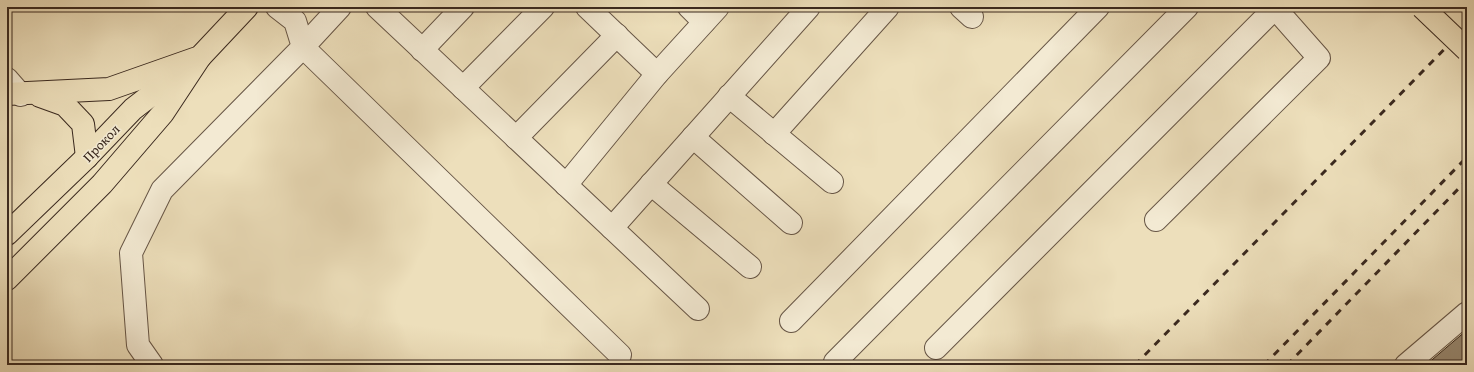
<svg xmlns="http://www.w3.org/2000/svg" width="1474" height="372" font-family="'Gentium Book Plus',serif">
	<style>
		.building { fill: #978870; stroke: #3a291f }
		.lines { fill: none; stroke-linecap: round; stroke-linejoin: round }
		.minor-casing { stroke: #675646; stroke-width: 24 }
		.major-casing { stroke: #3a291f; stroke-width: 24 }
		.minor { stroke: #f3ead3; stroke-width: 22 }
		.major { stroke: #eddfbb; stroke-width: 22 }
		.rail { stroke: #3a291f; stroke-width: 3; stroke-dasharray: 7 7; stroke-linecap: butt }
		.major-bridge-casing { stroke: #3a291f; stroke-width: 24; stroke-linecap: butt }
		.major-bridge { stroke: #eddfbb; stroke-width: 22 }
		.labels { text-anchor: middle; stroke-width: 3; stroke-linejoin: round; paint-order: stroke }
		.street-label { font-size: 14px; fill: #3a291f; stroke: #f3ead3 }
	</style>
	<rect width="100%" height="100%" fill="#eddfbb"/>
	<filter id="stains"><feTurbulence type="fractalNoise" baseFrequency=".005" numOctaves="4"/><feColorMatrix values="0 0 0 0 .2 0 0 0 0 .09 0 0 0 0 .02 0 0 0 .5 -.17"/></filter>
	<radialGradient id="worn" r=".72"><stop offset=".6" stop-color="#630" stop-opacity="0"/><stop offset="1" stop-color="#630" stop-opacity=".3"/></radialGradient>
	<polygon class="building" points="1467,330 1467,365 1426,365"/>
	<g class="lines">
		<defs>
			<g id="minor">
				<polyline points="340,7 303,47 620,355"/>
				<polyline points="377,7 698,309"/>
				<polyline points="587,7 657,74"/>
				<polyline points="689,7 704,22"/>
				<polyline points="961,7 972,17"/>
				<polyline points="422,50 463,7"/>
				<polyline points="7,79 21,95"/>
				<polyline points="463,88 543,7"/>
				<polyline points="729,96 832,182"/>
				<polyline points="774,134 888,7"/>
				<polyline points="693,137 791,223"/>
				<polyline points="516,138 617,35"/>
				<polyline points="651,184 750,267"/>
				<polyline points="566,185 657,74 718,7"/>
				<polyline points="1156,220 1319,58 1274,7"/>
				<polyline points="612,228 809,7"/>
				<polyline points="791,321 1098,7"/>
				<polyline points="936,348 1275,8"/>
				<polyline points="835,362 1187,7"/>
				<polyline points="152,365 138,345 131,253 162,190 303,47 295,21 277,7"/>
				<polyline points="1406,365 1467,313"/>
			</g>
			<g id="major">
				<polyline points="7,94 109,89 200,57 247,7"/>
				<polyline points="40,96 65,105 83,124 87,157"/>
				<polyline points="7,234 87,157 133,109 186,68"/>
				<polyline points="7,279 102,184 163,113 200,57"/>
			</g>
		</defs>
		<use href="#minor" class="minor-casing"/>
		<use href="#major" class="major-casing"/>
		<use href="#minor" class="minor"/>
		<use href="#major" class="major"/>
		<g class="rail">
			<polyline points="1135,365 1467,26"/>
			<polyline points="1264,365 1467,157"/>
			<polyline points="1287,365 1467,180"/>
		</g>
		<defs>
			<polyline id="major-bridge" points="1422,7 1467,50"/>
		</defs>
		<use href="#major-bridge" class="major-bridge-casing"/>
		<use href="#major-bridge" class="major-bridge"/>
	</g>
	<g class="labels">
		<g class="street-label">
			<text transform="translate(101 143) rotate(-46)" y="5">Прокол</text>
		</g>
	</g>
	<rect width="1474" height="372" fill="none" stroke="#eddfbb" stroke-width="24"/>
	<rect x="8" y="8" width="1458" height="356" fill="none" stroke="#3a291f" stroke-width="2"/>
	<rect x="12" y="12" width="1450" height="348" fill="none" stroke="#3a291f"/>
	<rect width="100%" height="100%" filter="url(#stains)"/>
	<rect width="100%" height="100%" fill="url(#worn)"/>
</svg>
